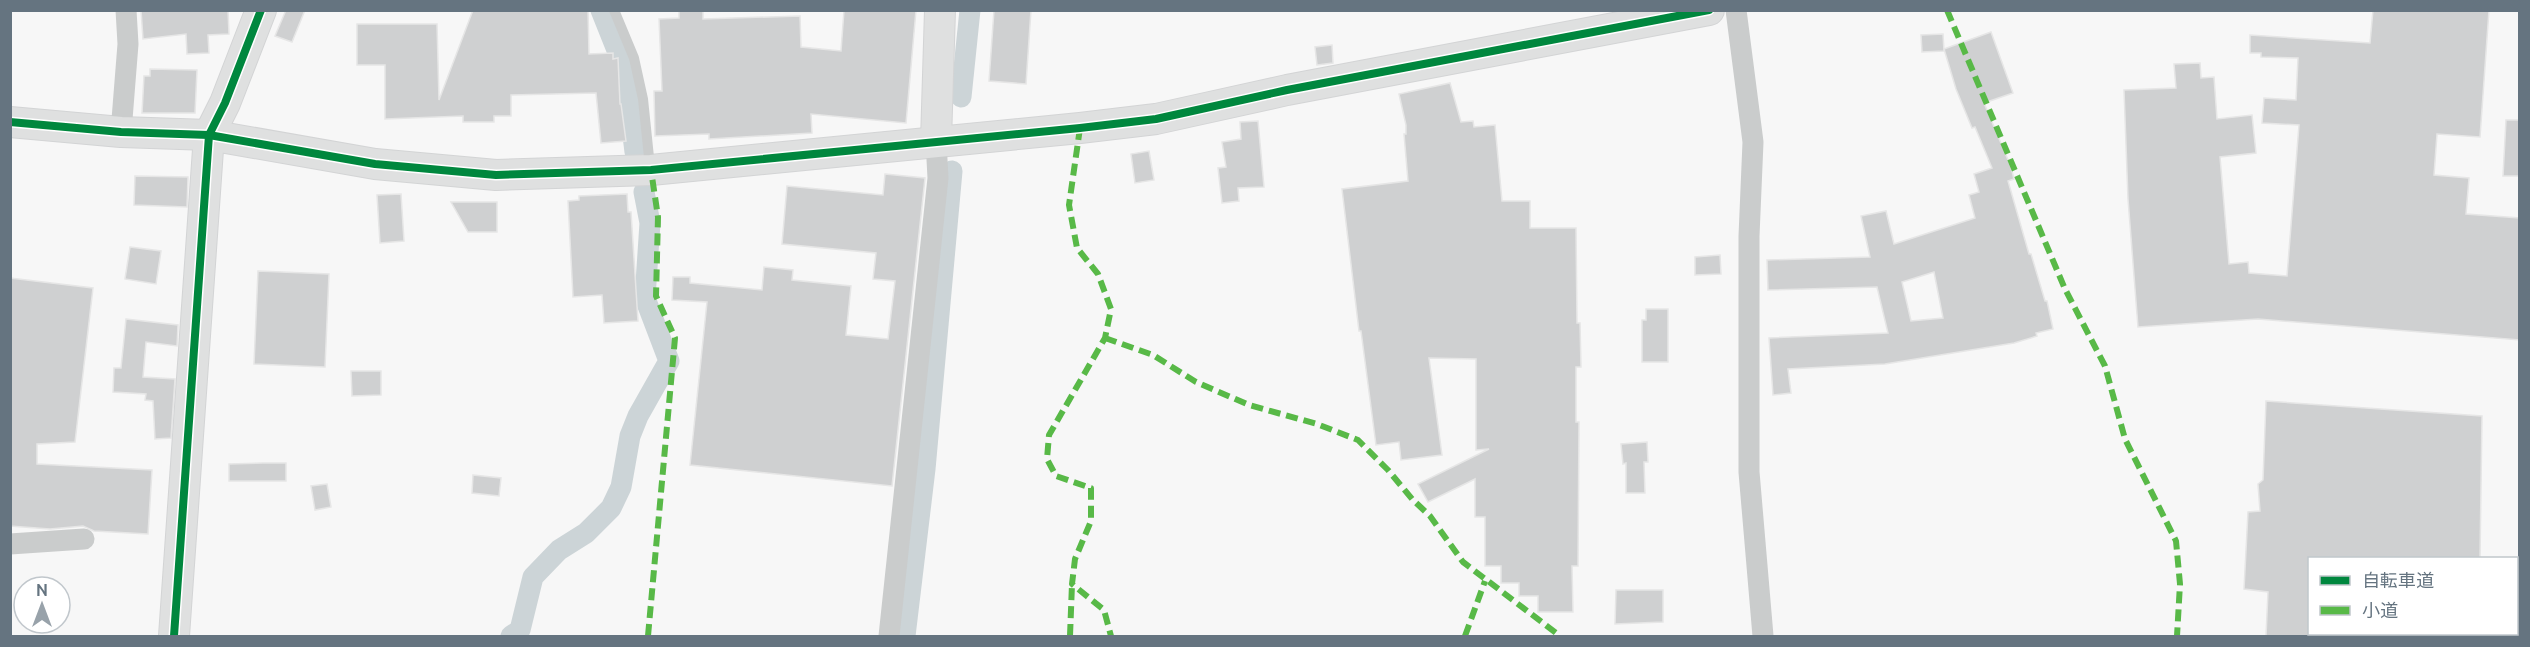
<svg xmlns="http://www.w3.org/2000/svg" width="2530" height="647" font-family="Ubuntu,'Noto Sans JP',sans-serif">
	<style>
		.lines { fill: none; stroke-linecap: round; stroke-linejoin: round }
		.canal { stroke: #ccd4d7; stroke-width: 21 }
		.building { fill: #cfd0d1; stroke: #e6e6e6; stroke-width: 1.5; fill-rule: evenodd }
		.secondary-casing { stroke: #d3d4d5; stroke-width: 32 }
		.lane { stroke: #cacccc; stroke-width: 10 }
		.street { stroke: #cacccc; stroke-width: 21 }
		.secondary { stroke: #dfe0e0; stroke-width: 30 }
		.quiet { stroke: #58b947; stroke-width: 6; stroke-dasharray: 12 6; stroke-linecap: butt }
		.cycleway-casing { stroke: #fff; stroke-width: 11 }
		.cycleway { stroke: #00873e; stroke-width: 8 }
	</style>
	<rect width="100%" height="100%" fill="#f7f7f7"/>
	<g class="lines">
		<g class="canal">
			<polyline points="601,10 625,70 635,152"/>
			<polyline points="961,97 970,10"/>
			<polyline points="511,636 520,630 533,577 559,550 586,533 611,508 621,487 630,436 638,416 669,361 645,298 650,223 644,192"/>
			<polyline points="905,636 925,469 952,171"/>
		</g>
	</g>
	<g class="building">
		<polygon points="141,10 228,10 229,34 208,35 209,53 187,54 186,34 143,39"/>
		<polygon points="286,10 305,10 292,42 275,36"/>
		<polygon points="473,10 588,10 589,54 613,53 613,59 618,58 620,104 621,104 626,141 601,143 596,93 511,95 511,116 494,116 494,122 463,122 463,116 385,119 385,65 357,65 357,24 437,24 439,100"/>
		<polygon points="679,10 703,10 703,19 800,16 801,47 841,51 844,10 916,10 906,123 811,114 812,133 709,139 709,134 655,136 654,91 662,91 659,19 679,18"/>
		<polygon points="994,10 1031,10 1026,84 989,81"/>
		<polygon points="2373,10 2489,10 2480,137 2437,134 2434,175 2469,178 2466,214 2520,218 2520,340 2258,319 2138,327 2128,199 2124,90 2176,88 2174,64 2200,63 2201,78 2214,77 2217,119 2252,115 2256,153 2220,157 2229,264 2248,262 2249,273 2287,276 2299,125 2262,123 2264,98 2296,100 2298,58 2261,57 2261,53 2250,53 2250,35 2370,43"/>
		<path d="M 1991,32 L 2013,93 L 1984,103 L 2011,167 L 2014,179 L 2008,181 L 2029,254 L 2031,254 L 2045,301 L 2047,301 L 2053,329 L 2036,333 L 2037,336 L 2014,343 L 1885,364 L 1788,369 L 1791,393 L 1773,395 L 1769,338 L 1888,333 L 1877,287 L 1768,290 L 1767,260 L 1870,257 L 1861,216 L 1886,211 L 1894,244 L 1975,218 L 1969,195 L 1979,192 L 1974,174 L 1992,168 L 1975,127 L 1972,128 L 1956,89 L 1944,49 ZM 1934,272 L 1943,318 L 1911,321 L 1902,282 Z"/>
		<polygon points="1943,34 1944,51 1922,52 1921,35"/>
		<polygon points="1332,45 1333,63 1317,65 1315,47"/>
		<polygon points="150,69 197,70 195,113 142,113 144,76 150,76"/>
		<polygon points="1450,83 1461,122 1473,121 1474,127 1495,125 1502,201 1530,201 1530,228 1576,228 1577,323 1580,323 1581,367 1576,367 1576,422 1579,422 1578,566 1572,566 1573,612 1538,612 1538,596 1519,596 1519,583 1501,583 1501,566 1485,566 1485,517 1475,517 1475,479 1428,502 1418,484 1489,449 1476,450 1476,359 1429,358 1442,455 1401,460 1399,442 1376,445 1361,331 1359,331 1342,189 1408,181 1404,134 1406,134 1406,125 1399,94"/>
		<polygon points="2506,120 2520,120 2520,176 2503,176"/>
		<polygon points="1258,121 1264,187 1238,188 1239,201 1222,203 1218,168 1226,167 1222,142 1241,139 1240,122"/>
		<polygon points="1149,151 1154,180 1135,183 1131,154"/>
		<polygon points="885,174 925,178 892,486 690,465 707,302 672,300 673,277 690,277 690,283 762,290 764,267 793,270 792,280 851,286 846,335 888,339 895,281 873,279 876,253 782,244 787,186 883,195"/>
		<polygon points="135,176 188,177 187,207 134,205"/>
		<polygon points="401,194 404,241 380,243 377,195"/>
		<polygon points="627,194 628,212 631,212 638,321 604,323 602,295 573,297 568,201 579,200 579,196"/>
		<polygon points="451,202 497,202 497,232 468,232"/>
		<polygon points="130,247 161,251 156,284 125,279"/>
		<polygon points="1720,255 1721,274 1695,275 1695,257"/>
		<polygon points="258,271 329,274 325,367 254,364"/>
		<polygon points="10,278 93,288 75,442 37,444 37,464 152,470 148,534 94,531 83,526 50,529 10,526"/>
		<polygon points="1646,309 1668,309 1668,362 1642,362 1642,320 1646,320"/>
		<polygon points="126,319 178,325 177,346 146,342 143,377 175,379 171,438 155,439 153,401 145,400 146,394 113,392 114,368 121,368"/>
		<polygon points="351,371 381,371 381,395 352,396"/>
		<polygon points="2266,401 2482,416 2480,558 2310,558 2310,636 2266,636 2268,592 2244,589 2248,512 2260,511 2258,484 2263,480"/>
		<polygon points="1647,442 1648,462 1644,462 1645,493 1626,493 1626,463 1623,464 1621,444"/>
		<polygon points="263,463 286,463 286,481 229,481 229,464"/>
		<polygon points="473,475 501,478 499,496 472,493"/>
		<polygon points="327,484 331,507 315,510 311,486"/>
		<polygon points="1616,590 1663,590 1663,622 1615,624"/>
	</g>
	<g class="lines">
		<defs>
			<g id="secondary">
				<polyline points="10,122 121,132 209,135 375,164 496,175 651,170 1080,128 1156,119 1287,90 1709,10"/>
				<polyline points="936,141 940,10"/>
				<polyline points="174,636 209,135 225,103 261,10"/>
			</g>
		</defs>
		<use href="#secondary" class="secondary-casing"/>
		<polyline class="lane" points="614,10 634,58 643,99 650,167"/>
		<g class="street">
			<polyline points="1736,10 1753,142 1749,236 1749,472 1763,636"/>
			<polyline points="121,132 128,44 126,10"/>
			<polyline points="10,544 84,539"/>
			<polyline points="889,636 938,178 936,141"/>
		</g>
		<use href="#secondary" class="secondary"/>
		<g class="quiet">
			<polyline points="1947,10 2065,289 2105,366 2125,439 2176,541 2180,584 2177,636"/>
			<polyline points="1080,128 1069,205 1077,248 1098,274 1111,309 1105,338 1049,435 1047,459 1056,476 1091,488 1091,521 1075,559 1072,584 1104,610 1111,636"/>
			<polyline points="1105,338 1153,355 1196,382 1249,405 1317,424 1358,440 1388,470 1413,500 1430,516 1463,562 1560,636"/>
			<polyline points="648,636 675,338 656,296 658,217 651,170"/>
			<polyline points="1070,636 1072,584"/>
			<polyline points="1465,636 1485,581"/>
		</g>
		<defs>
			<g id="cycleway">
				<polyline points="10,122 121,132 209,135 375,164 496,175 651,170 1080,128 1156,119 1287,90 1709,10"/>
				<polyline points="174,636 209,135 225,103 261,10"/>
			</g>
		</defs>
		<use href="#cycleway" class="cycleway-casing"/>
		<use href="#cycleway" class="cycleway"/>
	</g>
	<rect width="2530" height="647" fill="none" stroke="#657480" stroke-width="24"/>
	<rect x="2308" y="557" width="210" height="78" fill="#ffffff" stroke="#c1c7cc" stroke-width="1.5"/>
	<rect x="2320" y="576" width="30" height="9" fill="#00873e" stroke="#c1c7cc" stroke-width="1.5"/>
	<text x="2362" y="587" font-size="18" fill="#657480">自転車道</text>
	<rect x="2320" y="606" width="30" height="9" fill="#58b947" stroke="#c1c7cc" stroke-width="1.5"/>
	<text x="2362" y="617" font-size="18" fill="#657480">小道</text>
	<g transform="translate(42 605)"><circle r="28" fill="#ffffff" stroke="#c1c7cc" stroke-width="1.5"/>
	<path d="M0-4.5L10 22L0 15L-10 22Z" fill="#98a2aa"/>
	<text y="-9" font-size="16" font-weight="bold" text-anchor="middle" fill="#657480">N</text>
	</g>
</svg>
